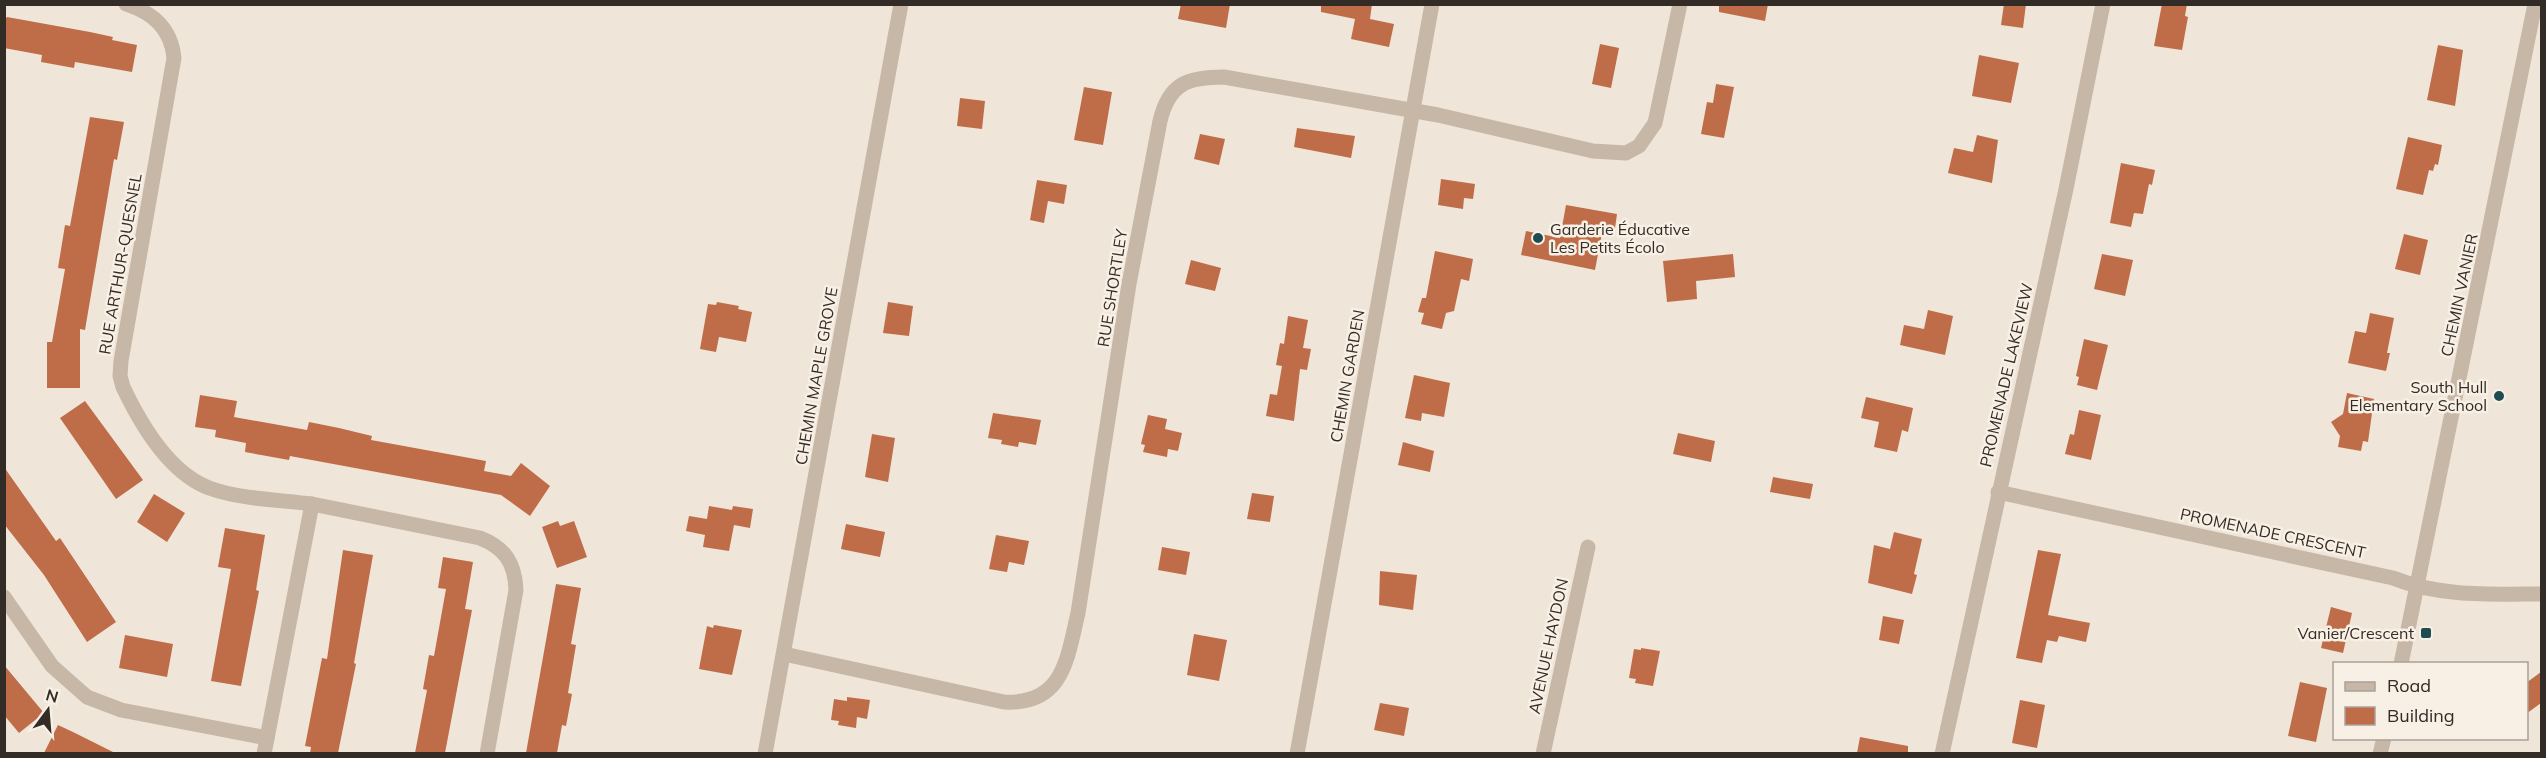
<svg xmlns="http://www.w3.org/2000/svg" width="2546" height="758" font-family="Mulish,sans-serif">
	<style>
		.building { fill: #bf6d48 }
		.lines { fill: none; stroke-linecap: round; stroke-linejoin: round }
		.minor { stroke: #c7b7a6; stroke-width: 15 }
		.tertiary { stroke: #c7b7a6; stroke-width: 15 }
		.poi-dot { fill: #1f4b52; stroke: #f8f0e5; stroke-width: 2 }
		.labels { text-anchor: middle; stroke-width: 5; stroke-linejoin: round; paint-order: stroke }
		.poi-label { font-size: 16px; fill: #332b26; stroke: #f8f0e5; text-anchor: end }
		.street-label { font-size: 16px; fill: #332b26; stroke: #f8f0e5 }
	</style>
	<rect width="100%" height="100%" fill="#efe6d9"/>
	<g class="building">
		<polygon points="1181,4 1230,4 1226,28 1178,19"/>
		<polygon points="1321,4 1372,4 1370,19 1394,24 1389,47 1351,39 1355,19 1321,12"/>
		<polygon points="1719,4 1768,4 1765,21 1719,12"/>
		<polygon points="2004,4 2026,4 2023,28 2001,25"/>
		<polygon points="2162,4 2187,4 2185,16 2188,17 2182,50 2154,46"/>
		<polygon points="7,17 90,32 113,37 112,40 137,45 132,72 75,62 74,68 41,62 42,55 4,48 4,20"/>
		<polygon points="1600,44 1619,48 1611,88 1592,84"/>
		<polygon points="2438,45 2463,50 2455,106 2427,100"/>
		<polygon points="1979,55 2019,63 2011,103 1972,96"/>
		<polygon points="1716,84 1734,87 1724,138 1701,134 1707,102 1713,103"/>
		<polygon points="1084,87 1112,92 1103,145 1074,140"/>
		<polygon points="960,98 985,101 982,129 957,126"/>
		<polygon points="90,117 124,122 117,160 114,159 85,330 80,329 80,388 47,388 47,342 52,342 65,269 58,268 65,225 70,226"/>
		<polygon points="1297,128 1355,136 1351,158 1294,147"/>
		<polygon points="1200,134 1225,139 1219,165 1194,159"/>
		<polygon points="1977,135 1998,140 1992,183 1948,173 1954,148 1973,152"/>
		<polygon points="2408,137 2442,145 2438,165 2435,164 2433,171 2429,170 2423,195 2396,189"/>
		<polygon points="2121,163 2155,170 2152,185 2149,184 2143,214 2134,213 2131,227 2110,223"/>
		<polygon points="1441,179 1475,184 1473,199 1464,198 1463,209 1438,205"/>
		<polygon points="1037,180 1067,185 1064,204 1048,201 1044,223 1030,220"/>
		<polygon points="1566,205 1617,214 1614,235 1602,233 1595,270 1521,255 1526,231 1560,238"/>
		<polygon points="2404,234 2428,240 2420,275 2395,269"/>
		<polygon points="1435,251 1473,259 1469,281 1461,279 1454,311 1446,313 1442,329 1421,324 1424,313 1418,312 1422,298 1426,298"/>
		<polygon points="1733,254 1735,277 1696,281 1697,299 1667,302 1663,261"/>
		<polygon points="2102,254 2133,260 2125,296 2094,289"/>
		<polygon points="1191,260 1221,268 1215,291 1185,284"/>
		<polygon points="717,302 739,306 738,309 752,312 746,342 719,337 716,352 700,349 708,304 716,305"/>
		<polygon points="888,302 913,306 909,336 883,333"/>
		<polygon points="1928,310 1953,316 1945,355 1900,345 1904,325 1924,329"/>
		<polygon points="2370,313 2394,318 2387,353 2390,353 2386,371 2348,363 2355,331 2366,333"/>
		<polygon points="1288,316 1308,320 1303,348 1311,349 1307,370 1300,369 1294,421 1266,416 1270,394 1277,395 1282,366 1276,365 1280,343 1284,344"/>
		<polygon points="2084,339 2108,345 2097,390 2077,385 2079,377 2076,376"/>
		<polygon points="1414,375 1450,383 1444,417 1422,413 1421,421 1405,418"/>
		<polygon points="2347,393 2374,399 2368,442 2363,441 2361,451 2338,447 2340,436 2331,422 2343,414"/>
		<polygon points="200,395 237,401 234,417 307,430 309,422 339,428 372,436 371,440 486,461 484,471 511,476 521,463 550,486 530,516 501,495 290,456 289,460 245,452 246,443 215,437 216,430 195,427"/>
		<polygon points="1866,397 1913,408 1908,432 1902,430 1897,452 1874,447 1879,422 1861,418"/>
		<polygon points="85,401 143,480 116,499 60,418"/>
		<polygon points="2079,410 2101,415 2091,460 2065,454 2070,434 2074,435"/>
		<polygon points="993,413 1041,420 1036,445 1019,442 1018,447 1001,444 1002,440 988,438"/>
		<polygon points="1148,415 1167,419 1165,429 1182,433 1178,451 1168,449 1167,457 1143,452 1145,445 1141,444"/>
		<polygon points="1678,433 1715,441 1711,462 1673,454"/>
		<polygon points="872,434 895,438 888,482 865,477"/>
		<polygon points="1403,442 1434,451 1430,472 1398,465"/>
		<polygon points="4,467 56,541 60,538 116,622 87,642 44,575 4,524"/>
		<polygon points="1773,477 1813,484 1810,499 1770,492"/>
		<polygon points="1252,493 1274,496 1270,522 1247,519"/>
		<polygon points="154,494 185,513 167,542 137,522"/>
		<polygon points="709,506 732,510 733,506 753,509 750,528 734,525 729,551 703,547 705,535 686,531 689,516 707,519"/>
		<polygon points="558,521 560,526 574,521 587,557 557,568 542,527"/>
		<polygon points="846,524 885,532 880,557 841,549"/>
		<polygon points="225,528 265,535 256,590 259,591 241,686 211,681 231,569 218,567"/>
		<polygon points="1894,532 1922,539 1914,574 1917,575 1912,594 1868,583 1874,545 1890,549"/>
		<polygon points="996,535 1029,541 1024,565 1009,562 1007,572 989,569"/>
		<polygon points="1162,547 1190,552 1186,575 1158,570"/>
		<polygon points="343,550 373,555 354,663 356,664 338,753 310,753 311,747 305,746 322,658 327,659"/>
		<polygon points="2038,550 2061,554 2048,615 2090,623 2086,642 2059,636 2057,642 2047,640 2042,663 2016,658"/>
		<polygon points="443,557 473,562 465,609 472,610 445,753 415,753 427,690 423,689 429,655 434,656 446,589 438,588"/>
		<polygon points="1380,571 1417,575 1413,610 1379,605"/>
		<polygon points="556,584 581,588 571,644 576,645 568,693 572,694 566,726 562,725 557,753 526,753"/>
		<polygon points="2331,607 2352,613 2343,653 2321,648"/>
		<polygon points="1883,616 1904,620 1899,644 1879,640"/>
		<polygon points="714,625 742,630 732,675 699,669 707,626 713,628"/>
		<polygon points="1194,634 1227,640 1219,681 1187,675"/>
		<polygon points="125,635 173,644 167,677 119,668"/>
		<polygon points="1641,648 1660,651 1653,686 1635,683 1636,679 1629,678 1634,649 1641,650"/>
		<polygon points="4,665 44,713 19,733 4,715"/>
		<polygon points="2541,672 2541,703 2526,714 2526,683"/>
		<polygon points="2300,682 2327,688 2316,742 2288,736"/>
		<polygon points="847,697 870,700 867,719 857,717 856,728 838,725 839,721 831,720 834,699 847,701"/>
		<polygon points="2020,700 2045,705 2037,748 2012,743"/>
		<polygon points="1380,703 1409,708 1404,736 1374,730"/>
		<polygon points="58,725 75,733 115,753 44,753"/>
		<polygon points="1860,737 1908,746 1908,753 1857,753"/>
	</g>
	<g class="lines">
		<g class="minor">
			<path d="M 126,4 C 153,13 171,28 174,58 L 121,361 L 120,376 L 123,387 C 141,425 170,475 212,489 C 241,499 281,500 312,504"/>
			<path d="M 1998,492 L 2393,578 C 2440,597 2491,594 2542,594"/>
			<polyline points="4,597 52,666 87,697 121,710 267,738"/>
			<path d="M 784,654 L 1004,702 C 1063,705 1067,660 1078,613 L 1129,284 L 1160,121 C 1169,83 1188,77 1224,77 L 1438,115 L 1593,151 L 1626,153 L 1639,146 L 1655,123 L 1680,4"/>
			<path d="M 264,754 L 312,504 L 480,538 C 505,548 515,563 516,590 L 487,754"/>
			<polyline points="765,754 901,4"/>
			<polyline points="1297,754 1432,4"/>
			<polyline points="1543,754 1588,547"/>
			<polyline points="1942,754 2066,189 2103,4"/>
		</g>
		<g class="tertiary">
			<polyline points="2401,664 2535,4"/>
			<polyline points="2380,754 2384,738"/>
		</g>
	</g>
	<g class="poi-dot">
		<circle cx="1538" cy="238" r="6"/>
		<circle cx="2499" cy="396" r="6"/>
		<rect x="2420" y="627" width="12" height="12" rx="3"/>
	</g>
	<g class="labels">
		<g class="poi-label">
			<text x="1550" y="235" text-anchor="start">Garderie Éducative<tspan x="1550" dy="18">Les Petits Écolo</tspan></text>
			<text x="2487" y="393">South Hull<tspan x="2487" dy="18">Elementary School</tspan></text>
			<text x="2414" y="639">Vanier/Crescent</text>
		</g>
		<g class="street-label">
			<text transform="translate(120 264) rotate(-80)" y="6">RUE ARTHUR-QUESNEL</text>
			<text transform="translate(1112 288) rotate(-81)" y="6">RUE SHORTLEY</text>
			<text transform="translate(2459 295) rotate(-78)" y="6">CHEMIN VANIER</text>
			<text transform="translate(2006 375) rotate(-77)" y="6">PROMENADE LAKEVIEW</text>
			<text transform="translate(816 376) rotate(-80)" y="6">CHEMIN MAPLE GROVE</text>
			<text transform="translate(1347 376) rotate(-80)" y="6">CHEMIN GARDEN</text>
			<text transform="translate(2273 533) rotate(12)" y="6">PROMENADE CRESCENT</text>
			<text transform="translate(1548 646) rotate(-78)" y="6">AVENUE HAYDON</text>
		</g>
	</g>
	<rect width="2546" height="758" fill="none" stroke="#332b26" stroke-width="12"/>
	<rect x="2333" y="662" width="195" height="78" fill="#f8f0e5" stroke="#a9a199" stroke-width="1.5"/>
	<rect x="2345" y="682" width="30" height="9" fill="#c7b7a6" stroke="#a9a199" stroke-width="1.5"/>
	<text x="2387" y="692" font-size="18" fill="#332b26">Road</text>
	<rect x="2345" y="707" width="30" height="18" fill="#bf6d48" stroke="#a9a199" stroke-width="1.5"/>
	<text x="2387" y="722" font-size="18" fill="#332b26">Building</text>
	<g transform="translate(48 710) rotate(16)" stroke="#f8f0e5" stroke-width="4.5" paint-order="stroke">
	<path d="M0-4.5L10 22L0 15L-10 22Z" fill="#332b26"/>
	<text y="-9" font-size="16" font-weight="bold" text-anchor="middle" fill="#332b26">N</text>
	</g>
</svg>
